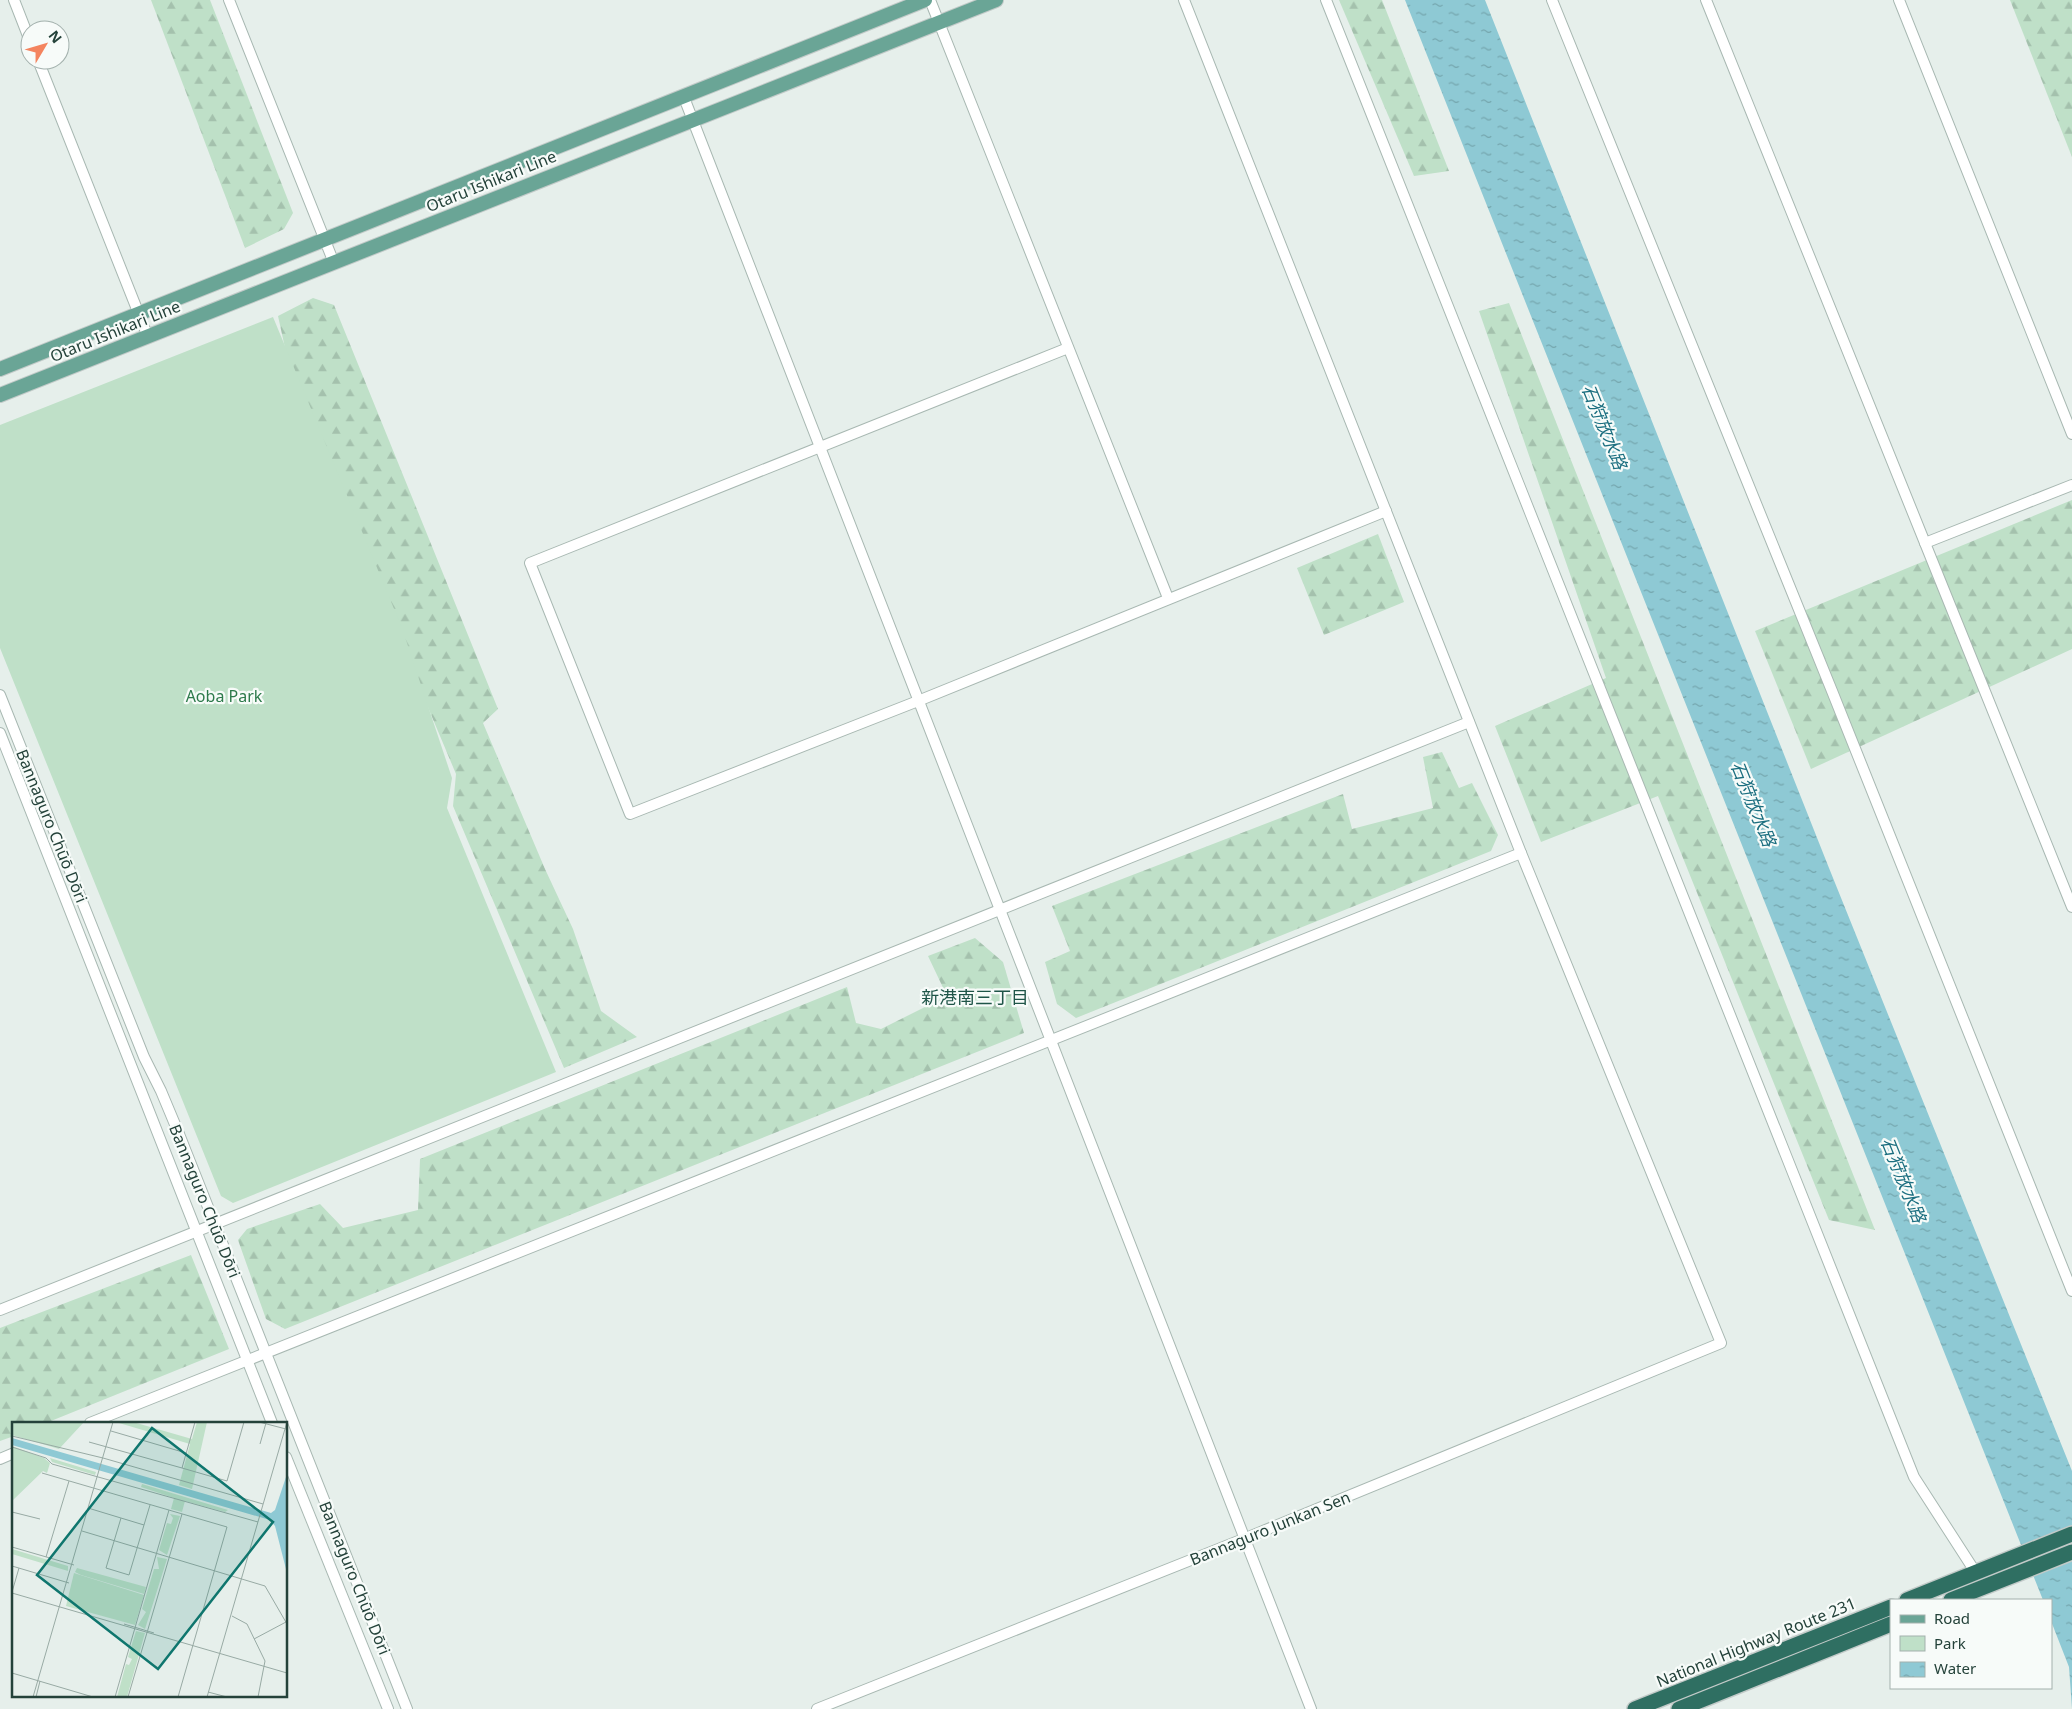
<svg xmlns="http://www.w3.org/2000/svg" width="2072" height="1709" font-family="'Noto Sans','Noto Sans JP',sans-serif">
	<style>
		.forest { fill: url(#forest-firs) }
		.green { fill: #bfe0c8 }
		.water { fill: url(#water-ripples) }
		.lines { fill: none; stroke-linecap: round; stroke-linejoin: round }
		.minor-casing { stroke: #a8b8b2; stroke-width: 12 }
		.major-casing { stroke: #c2cac8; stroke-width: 16 }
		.highway-casing { stroke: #c2cac8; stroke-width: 18 }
		.minor { stroke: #fff; stroke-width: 10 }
		.major { stroke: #6aa596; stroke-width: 14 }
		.highway { stroke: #2f6f62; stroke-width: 15 }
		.labels { text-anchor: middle; stroke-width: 4.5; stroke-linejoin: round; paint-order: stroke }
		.street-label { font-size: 16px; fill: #24423a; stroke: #f7fbf9 }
		.park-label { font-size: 16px; fill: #2d7a4b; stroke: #f7fbf9 }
		.water-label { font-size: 18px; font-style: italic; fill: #1c6f80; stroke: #f7fbf9 }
		.neighbourhood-label { font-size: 18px; fill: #1f5548; stroke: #f7fbf9 }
		.inset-road { fill: none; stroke: #98aaa4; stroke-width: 1 }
		.view { fill: #0f766e; fill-opacity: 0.15; stroke: #0f766e; stroke-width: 2.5 }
		.inset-edge { fill: none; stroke: #24423a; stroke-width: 2.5 }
	</style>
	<defs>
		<pattern id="forest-firs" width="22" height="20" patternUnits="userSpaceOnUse" patternTransform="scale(1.25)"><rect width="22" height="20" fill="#bfe0c8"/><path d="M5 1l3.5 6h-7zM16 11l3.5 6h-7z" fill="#a4c1ad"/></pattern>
		<pattern id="water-ripples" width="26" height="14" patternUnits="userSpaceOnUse" patternTransform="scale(1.25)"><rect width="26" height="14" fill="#8ec9d4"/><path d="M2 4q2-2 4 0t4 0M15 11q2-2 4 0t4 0" fill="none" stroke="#74a5ad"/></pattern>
	</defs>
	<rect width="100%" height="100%" fill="#e6efeb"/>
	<g class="forest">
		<polygon points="151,0 210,0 293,213 284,229 245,248"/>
		<polygon points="1339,0 1382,0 1449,171 1414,176"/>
		<polygon points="2010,0 2072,0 2072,157"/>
		<polygon points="313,298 334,305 498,709 483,723 545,869 573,929 601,1011 637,1037 564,1068 453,806 456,774 294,389 278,316"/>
		<polygon points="1509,303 1875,1230 1829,1220 1658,796 1541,842 1495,726 1606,678 1479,311"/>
		<polygon points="2072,500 2072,649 1811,769 1755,631"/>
		<polygon points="1378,534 1404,602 1324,635 1297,568"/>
		<polygon points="1442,752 1459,788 1472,783 1498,835 1491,851 1076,1018 1057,1004 1045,962 1070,951 1052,906 1343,794 1352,829 1433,808 1423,757"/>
		<polygon points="975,938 1003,962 1024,1033 285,1329 266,1319 238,1240 247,1229 320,1204 343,1228 418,1210 420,1159 847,987 856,1023 881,1029 947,996 928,956"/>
		<polygon points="191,1255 229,1349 46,1423 14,1423 14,1436 0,1441 0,1328"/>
	</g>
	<polygon class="green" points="273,317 402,628 452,778 447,808 556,1072 233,1203 221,1196 0,648 0,425"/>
	<polygon class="water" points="1405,0 1485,0 1829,868 2072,1471 2072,1709 2069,1667 2051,1621 2051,1600 2043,1600"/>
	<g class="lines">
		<defs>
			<g id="minor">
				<polyline points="14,0 30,41"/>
				<polyline points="229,0 334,263"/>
				<polyline points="930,0 1168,598"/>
				<polyline points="1326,0 1914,1477 1976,1573"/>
				<polyline points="1552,0 1832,691 2072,1291"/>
				<polyline points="1706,0 1925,543 2072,485"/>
				<polyline points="1899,0 2072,434"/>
				<polyline points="38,60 148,337"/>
				<polyline points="683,95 1311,1709"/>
				<polyline points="1068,348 530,563 630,814 918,701 1386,511"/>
				<polyline points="1925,543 2072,907"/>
				<polyline points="0,695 144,1057 161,1091 179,1134 407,1709"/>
				<polyline points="0,733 272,1423"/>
				<polyline points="0,1310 1469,722"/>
				<polyline points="90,1423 1521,853"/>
				<polyline points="286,1457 388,1709"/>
				<polyline points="0,1459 14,1453"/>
				<polyline points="817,1709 1246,1538 1721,1343 1521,853 1184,0"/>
			</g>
			<g id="major">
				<polyline points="0,369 925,0"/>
				<polyline points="0,395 996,0"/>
			</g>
			<g id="highway">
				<polyline points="1907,1600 2072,1534"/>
				<polyline points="1951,1600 2072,1552"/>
				<polyline points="1635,1709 1891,1607"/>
				<polyline points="1679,1709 1891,1624"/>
			</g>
		</defs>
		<use href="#minor" class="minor-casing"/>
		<use href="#major" class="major-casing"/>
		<use href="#highway" class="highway-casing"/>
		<use href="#minor" class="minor"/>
		<use href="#major" class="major"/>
		<use href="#highway" class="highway"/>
	</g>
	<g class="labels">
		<g class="street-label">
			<text transform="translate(491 181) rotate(-22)" y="6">Otaru Ishikari Line</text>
			<text transform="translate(115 331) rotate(-22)" y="6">Otaru Ishikari Line</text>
			<text transform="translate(52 826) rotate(68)" y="6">Bannaguro Chūō Dōri</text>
			<text transform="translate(205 1201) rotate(68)" y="6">Bannaguro Chūō Dōri</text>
			<text transform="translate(1270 1528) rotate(-22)" y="6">Bannaguro Junkan Sen</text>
			<text transform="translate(355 1578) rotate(68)" y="6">Bannaguro Chūō Dōri</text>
			<text transform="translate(1756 1642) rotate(-22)" y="6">National Highway Route 231</text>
		</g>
		<g class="park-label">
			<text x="224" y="702">Aoba Park</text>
		</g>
		<g class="water-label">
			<text transform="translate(1604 427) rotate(68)" y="6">石狩放水路</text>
			<text transform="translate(1753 804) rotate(68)" y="6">石狩放水路</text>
			<text transform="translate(1903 1180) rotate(68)" y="6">石狩放水路</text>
		</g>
		<g class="neighbourhood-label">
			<text x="975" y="1004">新港南三丁目</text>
		</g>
	</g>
	<g transform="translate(12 1422)">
		<rect width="275" height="275" fill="#e6efeb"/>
		<path d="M 0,0 L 72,0 L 47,27 L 0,13 ZM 121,0 L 180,17 L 185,0 L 195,0 L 180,67 L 167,63 L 178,22 L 107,1 ZM 0,24 L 32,36 L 38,41 L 35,51 L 31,49 L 0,79 ZM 38,36 L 84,50 L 83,53 L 40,40 ZM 130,62 L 216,88 L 213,90 L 173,79 L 170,90 L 159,87 L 162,76 L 129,65 ZM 158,92 L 168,94 L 155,133 L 147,128 L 155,101 L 159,102 L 161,96 ZM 0,127 L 56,144 L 56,149 L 0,132 ZM 145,135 L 155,137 L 133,207 L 126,203 L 134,190 L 130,187 L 142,147 L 147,147 ZM 65,146 L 134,165 L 132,172 L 69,153 L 63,150 ZM 124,209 L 133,211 L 115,275 L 105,275 L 114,242 L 117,243 L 120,237 L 116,235 Z" fill="#bfe0c8"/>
		<path d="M 62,151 L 132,173 L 123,203 L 54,184 Z" fill="#bfe0c8"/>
		<path d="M 0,16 L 259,91 L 263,88 L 275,52 L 275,151 L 263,104 L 258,98 L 0,23 Z" fill="#8ec9d4"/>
		<path class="inset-road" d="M 247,0 L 274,7M 99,9 L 174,31M 0,14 L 91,36 L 251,82M 77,20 L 170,46 L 183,0M 248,22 L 254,1M 0,25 L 34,36 L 40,42 L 246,100M 170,46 L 215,59 L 232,0M 30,51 L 215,105 L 166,275M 76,86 L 132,103M 0,90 L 28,97M 109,96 L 94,146 L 117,153 L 138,83M 70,109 L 253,164 L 275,202M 0,125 L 62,143M 34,135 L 57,59M 0,144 L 57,161M 0,170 L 7,146M 0,171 L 275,251M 220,194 L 235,202 L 253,239 L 246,275M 112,202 L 142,211M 242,217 L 274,200M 0,251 L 81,275M 196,270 L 215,275M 21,275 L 101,0M 24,275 L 28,259M 103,275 L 157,88M 116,275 L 170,92M 195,275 L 275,0"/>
		<path class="view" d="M 140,6 L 261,100 L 146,247 L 25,153 Z"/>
		<rect width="275" height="275" class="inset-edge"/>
	</g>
	<rect x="1890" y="1599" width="162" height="90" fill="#f7fbf9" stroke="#a3b1ad"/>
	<rect x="1900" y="1615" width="25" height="8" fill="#6aa596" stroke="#a3b1ad"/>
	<text x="1934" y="1624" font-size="15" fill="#24423a">Road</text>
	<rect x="1900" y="1636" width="25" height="15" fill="#bfe0c8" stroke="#a3b1ad"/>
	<text x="1934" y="1649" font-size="15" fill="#24423a">Park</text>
	<rect x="1900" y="1662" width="25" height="15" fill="url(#water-ripples)" stroke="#a3b1ad"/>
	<text x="1934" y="1674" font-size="15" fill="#24423a">Water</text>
	<g transform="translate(45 45) rotate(52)"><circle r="24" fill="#f7fbf9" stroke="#a3b1ad"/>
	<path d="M0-4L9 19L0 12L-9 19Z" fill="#f4845f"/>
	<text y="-8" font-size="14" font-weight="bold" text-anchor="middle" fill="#24423a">N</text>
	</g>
</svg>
